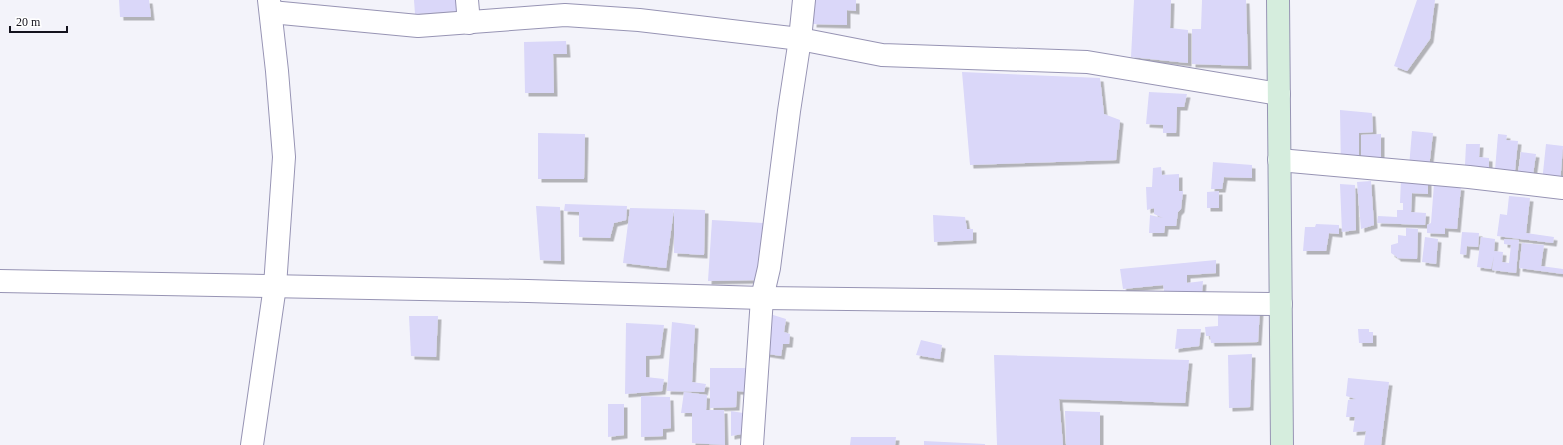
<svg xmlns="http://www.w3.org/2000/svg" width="1563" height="445" font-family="'Times New Roman',serif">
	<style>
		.building { fill: #dad7f9; filter: url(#shadow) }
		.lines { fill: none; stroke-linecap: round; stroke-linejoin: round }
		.minor-casing { stroke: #9794b4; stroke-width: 24 }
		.secondary-casing { stroke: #9794b4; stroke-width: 24 }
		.minor { stroke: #fff; stroke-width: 22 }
		.secondary { stroke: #d5eddd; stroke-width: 22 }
	</style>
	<defs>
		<filter id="shadow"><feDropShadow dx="3.5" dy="3.5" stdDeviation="0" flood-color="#0004"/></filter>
	</defs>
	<rect width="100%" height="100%" fill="#f3f3fa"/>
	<g class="building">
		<polygon points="119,0 149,0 151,17 120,17"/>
		<polygon points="414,0 457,0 457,11 415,14"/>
		<polygon points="814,0 856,0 856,11 847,10 847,25 813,24"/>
		<polygon points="1134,0 1171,0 1170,28 1188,30 1188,63 1131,57"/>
		<polygon points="1202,0 1246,0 1248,66 1192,64 1192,29 1201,29"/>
		<polygon points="1417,0 1435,0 1430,39 1407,71 1394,66"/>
		<polygon points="566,41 567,54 553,54 554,93 525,93 524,42"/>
		<polygon points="962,72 1100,78 1104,114 1120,120 1116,160 970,165"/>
		<polygon points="1149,92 1187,94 1184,107 1177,107 1176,133 1163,133 1163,125 1146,124"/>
		<polygon points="1340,110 1372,113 1373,132 1359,133 1359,166 1341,170"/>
		<polygon points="1412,131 1433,133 1429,168 1409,167"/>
		<polygon points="538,133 585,134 584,179 538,179"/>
		<polygon points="1381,134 1381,168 1361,165 1361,135"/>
		<polygon points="1498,134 1507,135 1506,140 1518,141 1514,180 1495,170"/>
		<polygon points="1466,144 1480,144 1479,157 1489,158 1489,172 1470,176 1471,166 1465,165"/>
		<polygon points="1546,144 1563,146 1560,184 1542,182"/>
		<polygon points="1521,152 1536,154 1532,182 1517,180"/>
		<polygon points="1213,162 1252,165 1252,178 1224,177 1222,189 1211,189"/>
		<polygon points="1161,167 1162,175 1179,174 1179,191 1183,191 1181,209 1178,212 1176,226 1165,226 1164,233 1149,233 1150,215 1163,218 1154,214 1154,208 1147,210 1146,187 1152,187 1153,168"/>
		<polygon points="1401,179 1428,180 1428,194 1412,193 1411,212 1426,213 1425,225 1377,223 1378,216 1397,217 1397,210 1403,210 1403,203 1400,203"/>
		<polygon points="1371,181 1374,225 1361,229 1357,182"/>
		<polygon points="1340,184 1355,185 1356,230 1342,232"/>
		<polygon points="1434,184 1461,187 1457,229 1445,228 1445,234 1427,233 1427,225 1431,223"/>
		<polygon points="1219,191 1219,208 1207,208 1207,192"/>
		<polygon points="1509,196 1530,198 1526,233 1554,237 1553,243 1497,236 1500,214 1507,215"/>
		<polygon points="565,204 627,206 626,220 614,223 610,238 579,237 579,212 564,211"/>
		<polygon points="536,206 560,207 561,261 540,260"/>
		<polygon points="630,208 674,209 666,268 623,263"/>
		<polygon points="674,209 705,210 704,255 674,253"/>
		<polygon points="933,215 965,217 967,229 973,229 973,240 934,242"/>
		<polygon points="712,220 763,223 760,280 708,281"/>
		<polygon points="1316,224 1339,225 1339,234 1329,233 1326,251 1303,251 1305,227 1315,227"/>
		<polygon points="1406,228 1418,229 1417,259 1397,258 1397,257 1391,253 1391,245 1398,243 1398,235 1406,236"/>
		<polygon points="1462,232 1479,233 1478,247 1467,246 1466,255 1460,254"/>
		<polygon points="1425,237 1438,239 1436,264 1422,262"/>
		<polygon points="1481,237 1495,239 1494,251 1503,252 1502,262 1509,263 1511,245 1504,244 1504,239 1519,240 1516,273 1492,270 1494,256 1491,269 1477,267"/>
		<polygon points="1522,243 1544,245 1541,266 1563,269 1563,274 1519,268"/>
		<polygon points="1216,260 1216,273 1187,275 1187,283 1203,281 1202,292 1165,296 1163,285 1123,289 1120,269"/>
		<polygon points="1260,309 1258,342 1211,343 1210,336 1206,336 1205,327 1218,326 1218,315"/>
		<polygon points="770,314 786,319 784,332 790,334 789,344 783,344 781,356 762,353"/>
		<polygon points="409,316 438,316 436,357 411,356"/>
		<polygon points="672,322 695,325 692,382 706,384 704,392 667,391"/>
		<polygon points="626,323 664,325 660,355 646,356 646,377 664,379 662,391 625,394"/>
		<polygon points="1177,329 1201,329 1199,346 1175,349"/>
		<polygon points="1358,329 1369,329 1369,332 1373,332 1373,343 1359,343"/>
		<polygon points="921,340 942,345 940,359 916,355"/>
		<polygon points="1252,354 1250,407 1229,408 1228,355"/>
		<polygon points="994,355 1189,360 1185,403 1059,399 1063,445 997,445"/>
		<polygon points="710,368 753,368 750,392 737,391 736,407 710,408"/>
		<polygon points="1348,378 1389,382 1381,445 1364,445 1366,431 1353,432 1355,417 1346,417 1348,400 1356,399 1346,396"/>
		<polygon points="684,392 707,395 706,410 724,410 725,445 692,443 692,413 681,413"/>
		<polygon points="641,396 670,397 671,428 663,429 663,436 641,437"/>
		<polygon points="608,404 624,404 624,435 608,437"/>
		<polygon points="731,411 743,413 742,434 731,436"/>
		<polygon points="1065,411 1100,412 1100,445 1066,445"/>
		<polygon points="851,437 896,437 895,445 850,445"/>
		<polygon points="924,441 985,444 985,445 924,445"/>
	</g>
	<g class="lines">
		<defs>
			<g id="minor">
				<polyline points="467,0 469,23"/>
				<polyline points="271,12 418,26 565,15 639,20 800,39 882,55 1087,62 1279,94"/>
				<polyline points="1279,160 1469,177 1563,188"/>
				<polyline points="0,281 528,291 762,298 1281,304"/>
				<polyline points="252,445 275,286 284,157 277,71 269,0"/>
				<polyline points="752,445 762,298 769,268 789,111 800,39 804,0"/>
			</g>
			<polyline id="secondary" points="1278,0 1282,445"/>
		</defs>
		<use href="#minor" class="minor-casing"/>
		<use href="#secondary" class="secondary-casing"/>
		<use href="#minor" class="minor"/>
		<use href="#secondary" class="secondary"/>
	</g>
	<path d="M10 26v6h57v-6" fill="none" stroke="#13121d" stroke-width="2"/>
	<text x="16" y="26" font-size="12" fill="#13121d" stroke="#ffffff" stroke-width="3" paint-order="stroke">20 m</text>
</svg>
